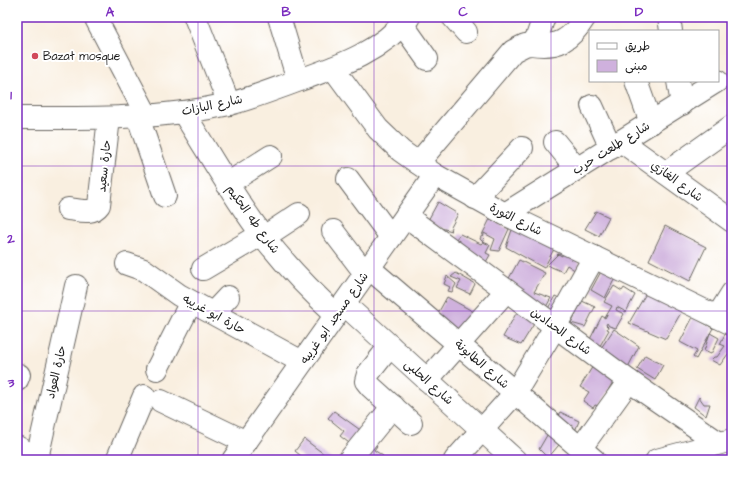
<svg xmlns="http://www.w3.org/2000/svg" width="749" height="477" font-family="'Architects Daughter','Playpen Sans Arabic',sans-serif">
	<style>
		.building { fill: #cfb1dd }
		.lines { fill: none; stroke-linecap: round; stroke-linejoin: round }
		.street-casing { stroke: #696661; stroke-width: 24 }
		.street { stroke: #fff; stroke-width: 22 }
		.grid { fill: none; stroke: #7b2cbf; stroke-width: 1; stroke-opacity: 0.55 }
		.poi-dot { fill: #d1495b; stroke: #fff; stroke-width: 1.5 }
		.labels { text-anchor: middle; stroke-width: 4; stroke-linejoin: round; paint-order: stroke }
		.poi-label { font-size: 12px; fill: #1c1c1c; stroke: #fff; text-anchor: start }
		.street-label { font-size: 12px; fill: #1c1c1c; stroke: #fff }
		.neatline { fill: none; stroke: #7b2cbf; stroke-width: 1.5 }
		.grid-label { font-size: 13px; text-anchor: middle; font-weight: bold; fill: #7b2cbf }
	</style>
	<rect width="100%" height="100%" fill="#fff"/>
	<filter id="ink" filterUnits="userSpaceOnUse"><feTurbulence type="fractalNoise" baseFrequency=".025" numOctaves="2"/><feDisplacementMap in="SourceGraphic" scale="8" xChannelSelector="R" yChannelSelector="G"/><feConvolveMatrix kernelMatrix="1 2 1 2 8 2 1 2 1" color-interpolation-filters="sRGB"/></filter>
	<filter id="wash" filterUnits="userSpaceOnUse"><feTurbulence type="fractalNoise" baseFrequency=".012" numOctaves="4" result="noise"/><feDisplacementMap in="SourceGraphic" scale="16" xChannelSelector="R" yChannelSelector="G"/><feGaussianBlur stdDeviation="0.9" result="paint"/><feColorMatrix in="noise" values="0 0 0 0 0 0 0 0 0 0 0 0 0 0 0 0 0 1.4 0 .05"/><feComposite in="paint" operator="in"/></filter>
	<g filter="url(#wash)">
		<rect width="100%" height="100%" fill="#f9efe0"/>
		<g id="blocks">
			<g class="building">
				<polygon points="438,202 458,214 450,229 452,231 426,224"/>
				<polygon points="596,211 609,217 599,236 585,229"/>
				<polygon points="490,219 509,229 499,251 491,250 495,239 484,233 483,242 490,245 486,253 490,255 486,262 455,240 460,234 481,244 483,242 480,239"/>
				<polygon points="665,226 706,247 690,281 649,260"/>
				<polygon points="513,227 554,249 544,268 506,247"/>
				<polygon points="563,252 576,259 580,264 576,271 567,265 563,272 547,265 558,254 562,256"/>
				<polygon points="519,260 545,273 534,292 551,298 542,314 507,282"/>
				<polygon points="604,266 617,274 605,298 591,290"/>
				<polygon points="456,273 475,284 470,294 457,288 461,281 451,277"/>
				<polygon points="447,276 456,284 452,292 448,291 450,287 444,284"/>
				<polygon points="614,286 622,291 624,288 635,295 626,312 617,307 616,310 624,314 616,328 609,326 607,323 606,325 608,327 607,329 609,330 597,351 587,345 602,316 605,318 612,306 604,302"/>
				<polygon points="648,290 687,302 666,339 629,323"/>
				<polygon points="555,296 569,303 556,319 546,312"/>
				<polygon points="447,297 474,312 459,336 436,317"/>
				<polygon points="582,301 595,307 585,327 571,323"/>
				<polygon points="518,310 537,319 521,345 503,337"/>
				<polygon points="693,317 713,328 696,359 693,357 697,351 680,342"/>
				<polygon points="614,329 639,346 628,367 601,348"/>
				<polygon points="710,333 719,338 711,354 704,351"/>
				<polygon points="725,334 732,337 732,355 728,354 720,365 711,360 714,357 717,357 725,346 720,344"/>
				<polygon points="645,355 663,365 655,380 637,369"/>
				<polygon points="596,361 618,373 599,406 595,405 593,408 583,401 589,392 580,387"/>
				<polygon points="699,397 704,404 710,404 706,416 694,407"/>
				<polygon points="334,411 363,432 353,446 340,436 344,431 328,418"/>
				<polygon points="560,412 579,421 575,431 554,421"/>
				<polygon points="550,430 563,440 548,458 539,449"/>
				<polygon points="304,439 332,460 306,460 295,451"/>
				<polygon points="371,442 377,446 374,450 383,456 380,460 366,460 360,455"/>
			</g>
		</g>
	</g>
	<g filter="url(#ink)">
		<use href="#blocks" fill-opacity="0" stroke="#696661" stroke-width="1"/>
		<g class="lines">
			<defs>
				<g id="street">
					<polyline points="95,17 147,116"/>
					<polyline points="195,17 229,104"/>
					<polyline points="279,17 298,80"/>
					<polyline points="453,17 466,32"/>
					<polyline points="669,17 671,31"/>
					<polyline points="403,25 427,59"/>
					<path d="M 531,44 C 558,48 570,41 585,17"/>
					<polyline points="333,68 378,129 401,151 435,175 505,214 732,324"/>
					<polyline points="636,81 651,123"/>
					<polyline points="678,81 682,104"/>
					<polyline points="592,106 611,148"/>
					<path d="M 183,112 C 209,153 233,197 263,236 C 285,264 309,290 336,314"/>
					<polyline points="138,117 165,196"/>
					<path d="M 17,118 C 88,118 159,120 229,104 C 253,98 277,88 300,80 C 342,65 380,52 409,17"/>
					<polyline points="621,141 732,221"/>
					<polyline points="555,142 577,169"/>
					<polyline points="418,163 513,51 525,45 531,44 534,41 537,37 544,17"/>
					<polyline points="666,173 732,126"/>
					<polyline points="348,179 391,237"/>
					<polyline points="227,184 271,156"/>
					<polyline points="475,198 522,148"/>
					<path d="M 68,209 C 79,210 92,215 99,205 L 109,118"/>
					<polyline points="505,214 717,81"/>
					<polyline points="406,216 629,381 719,443"/>
					<polyline points="333,231 365,273"/>
					<polyline points="264,237 299,214"/>
					<polyline points="127,264 144,270 179,295 302,362"/>
					<polyline points="369,268 594,460"/>
					<polyline points="203,269 262,234"/>
					<polyline points="344,304 515,460"/>
					<polyline points="213,313 228,297"/>
					<polyline points="717,317 732,293"/>
					<polyline points="390,346 368,374 366,381 370,386 411,423"/>
					<polyline points="157,369 191,302"/>
					<polyline points="17,380 19,375"/>
					<polyline points="427,380 506,291"/>
					<polyline points="161,401 246,442"/>
					<polyline points="17,447 41,460"/>
					<polyline points="580,449 629,381"/>
					<polyline points="37,458 76,286"/>
					<polyline points="350,459 393,406"/>
					<polyline points="117,460 144,396"/>
					<polyline points="233,460 435,175"/>
					<polyline points="455,460 515,393 555,327 594,257"/>
					<polyline points="657,460 728,441"/>
				</g>
			</defs>
			<use href="#street" class="street-casing"/>
			<use href="#street" class="street"/>
		</g>
	</g>
	<path class="grid" d="M 198,17 L 198,460M 374,17 L 374,460M 551,17 L 551,460M 17,166 L 732,166M 17,311 L 732,311"/>
	<circle class="poi-dot" cx="35" cy="56" r="4"/>
	<g class="labels">
		<g class="poi-label">
			<text x="43" y="60">Bazat mosque</text>
		</g>
		<g class="street-label">
			<text transform="translate(212 105) rotate(-12)" y="4">شارع البازات</text>
			<text transform="translate(611 148) rotate(-32)" y="4">شارع طلعت حرب</text>
			<text transform="translate(104 166) rotate(-84)" y="4">حارة سعيد</text>
			<text transform="translate(677 181) rotate(36)" y="4">شارع الغازي</text>
			<text transform="translate(253 219) rotate(54)" y="4">شارع طه الحكيم</text>
			<text transform="translate(516 219) rotate(27)" y="4">شارع الثورة</text>
			<text transform="translate(214 314) rotate(29)" y="4">حارة ابو غريبه</text>
			<text transform="translate(334 318) rotate(-55)" y="4">شارع مسجد ابو غريبه</text>
			<text transform="translate(561 331) rotate(36)" y="4">شارع الحدادين</text>
			<text transform="translate(482 364) rotate(41)" y="4">شارع الطابونة</text>
			<text transform="translate(56 372) rotate(-77)" y="4">حارة العواد</text>
			<text transform="translate(429 382) rotate(42)" y="4">شارع الحلبى</text>
		</g>
	</g>
	<rect width="749" height="477" fill="none" stroke="#fff" stroke-width="44"/>
	<rect x="589" y="30" width="130" height="52" fill="#ffffff" stroke="#a4a4a4"/>
	<rect x="597" y="43" width="20" height="6" fill="#ffffff" stroke="#a4a4a4"/>
	<text x="625" y="50" font-size="12" fill="#1c1c1c">طريق</text>
	<rect x="597" y="60" width="20" height="12" fill="#cfb1dd" stroke="#a4a4a4"/>
	<text x="625" y="70" font-size="12" fill="#1c1c1c">مبنى</text>
	<rect x="22" y="22" width="705" height="433" class="neatline"/>
	<g class="grid-label">
		<text x="110" y="16">A</text>
		<text x="286" y="16">B</text>
		<text x="463" y="16">C</text>
		<text x="639" y="16">D</text>
		<text x="11" y="99">1</text>
		<text x="11" y="243">2</text>
		<text x="11" y="387">3</text>
	</g>
</svg>
